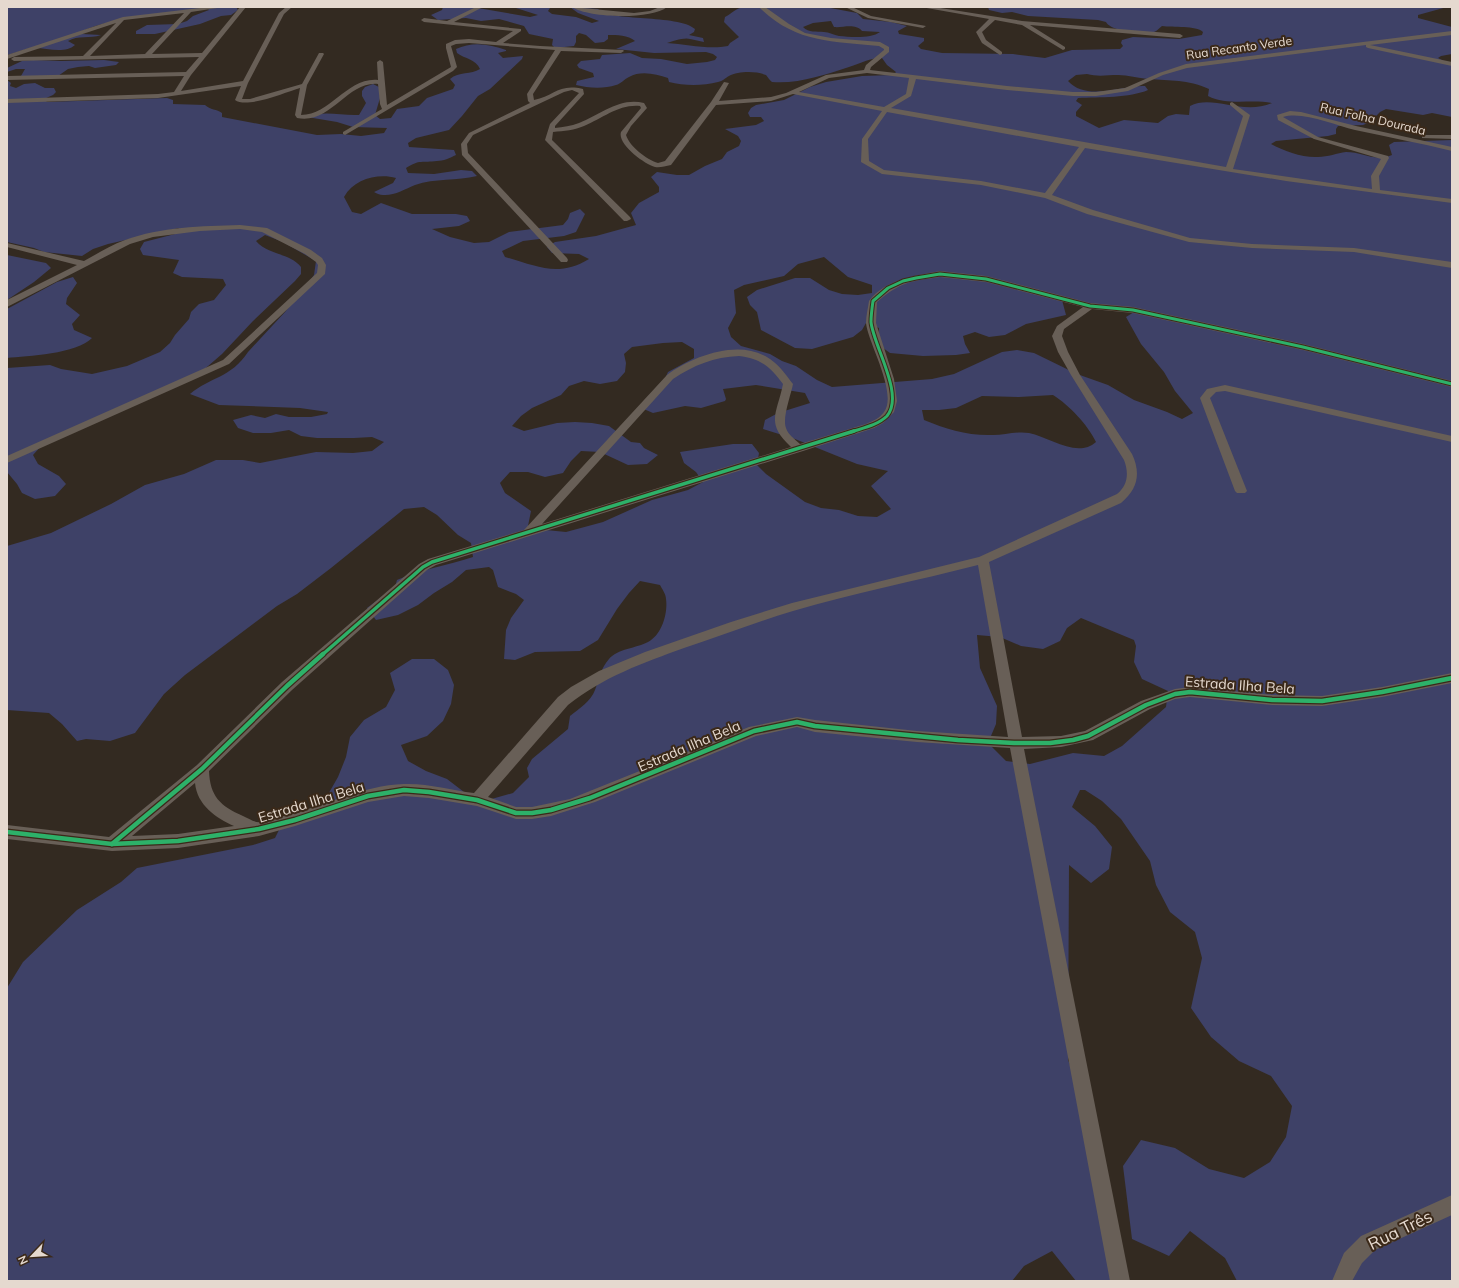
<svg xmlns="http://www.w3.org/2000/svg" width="1459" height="1288" font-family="Mulish,sans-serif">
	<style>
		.green { fill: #3e4167; fill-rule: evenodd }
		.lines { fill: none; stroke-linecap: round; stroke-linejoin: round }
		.street { fill: #685f57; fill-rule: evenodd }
		.cycleway-far2-casing { stroke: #3b2919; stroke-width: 5 }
		.cycleway-far1-casing { stroke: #3b2919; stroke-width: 6 }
		.cycleway-casing { stroke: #3b2919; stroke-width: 7 }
		.cycleway-far2 { stroke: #2db169; stroke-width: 3 }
		.cycleway-far1 { stroke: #2db169; stroke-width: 3.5 }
		.cycleway { stroke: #2db169; stroke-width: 4.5 }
		.labels { text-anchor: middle; stroke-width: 4; stroke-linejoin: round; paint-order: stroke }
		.far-street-label { font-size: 12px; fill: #e5d9cf; stroke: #3b2919 }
		.street-label { font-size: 14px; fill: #e5d9cf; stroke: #3b2919 }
		.near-street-label { font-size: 17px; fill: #e5d9cf; stroke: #3b2919 }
	</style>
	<rect width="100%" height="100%" fill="#332a21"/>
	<g class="green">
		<path d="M 7,7 L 236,7 L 238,10 L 231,15 L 221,16 L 200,24 L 155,34 L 136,34 L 136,31 L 147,25 L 178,24 L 187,21 L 193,16 L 209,10 L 207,8 C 168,13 115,16 80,32 L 82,34 L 101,35 C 90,39 78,35 68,41 L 75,45 C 65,54 47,48 35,48 C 26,48 16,53 7,55 Z"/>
		<path d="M 443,7 L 472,7 L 530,17 L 538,15 L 516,8 L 555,7 L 550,8 L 548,11 L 552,14 L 576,17 L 592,23 L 599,21 L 578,13 L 570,7 L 598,9 C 609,22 678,14 695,29 L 694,32 L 689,35 L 703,38 L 704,42 C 699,41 695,40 690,39 C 685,37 672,41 667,43 C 686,44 709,50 728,46 L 730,43 L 739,37 L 724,22 L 725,17 C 733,13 734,9 744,7 L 825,7 L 857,13 L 863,19 L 891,22 L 907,26 L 898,31 L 899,34 L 924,38 L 924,41 L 918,46 L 921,49 L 942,53 L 1013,54 L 1045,58 L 1072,50 L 1120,49 L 1123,46 L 1121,43 L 1122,40 L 1133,37 L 1179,39 L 1202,35 L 1203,32 C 1196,25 1173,28 1162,26 C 1159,28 1157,31 1154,32 C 1145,36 1110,31 1106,22 L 1098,20 L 1028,16 L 1012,12 L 1002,13 L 989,10 L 988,7 L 1447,7 L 1418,15 L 1418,18 L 1452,27 L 1452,54 L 1441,56 L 1438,58 L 1452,65 L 1452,117 L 1432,113 L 1423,115 L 1386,109 L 1380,112 L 1370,122 L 1363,125 L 1338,126 L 1336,129 L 1336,134 L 1328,136 L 1276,141 L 1271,144 C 1284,151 1303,158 1318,157 C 1328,157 1337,153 1346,152 C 1363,152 1374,162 1392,155 L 1389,145 L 1394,142 L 1452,140 L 1452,1281 L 1237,1281 L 1225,1258 L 1190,1231 L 1169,1256 L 1132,1239 L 1123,1166 L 1141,1140 L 1175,1148 L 1209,1169 L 1244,1178 L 1270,1162 L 1286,1137 L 1292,1106 L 1271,1076 L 1239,1061 L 1211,1037 L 1191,1008 L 1202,958 L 1195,932 L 1170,912 L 1156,885 L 1150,861 L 1121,819 L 1102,801 L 1085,790 L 1080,790 L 1072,807 L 1095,826 L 1112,847 L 1109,869 L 1091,883 L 1069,865 L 1068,1060 L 1082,1094 L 1117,1281 L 1076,1281 L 1052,1251 L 1024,1266 L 1012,1281 L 7,1281 L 7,988 L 23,962 L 77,910 L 121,882 L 137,868 L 253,845 L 275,838 L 279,830 L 307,815 L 326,798 L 338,777 L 346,757 L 350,737 L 364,720 L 386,707 L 395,690 L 390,673 L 412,659 L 434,659 L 448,670 L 454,685 L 451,704 L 443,721 L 427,736 L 401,745 L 408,761 L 426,771 L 447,779 L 464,792 L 488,800 L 513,793 L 529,777 L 527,768 L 532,759 L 568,729 L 570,716 C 579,709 591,701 595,690 C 599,679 601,668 609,659 C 617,649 637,648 648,642 C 662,635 668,613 666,599 C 666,594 662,589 660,585 L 640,581 L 629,593 L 617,609 L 598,640 L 580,651 L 535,652 L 515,660 L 504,659 L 506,630 L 511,618 L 524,600 L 516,594 L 498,587 L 493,570 L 489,567 L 466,570 L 452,582 L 434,593 L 418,605 L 398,615 L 376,620 L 367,608 L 395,587 L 397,580 C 421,569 447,566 473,557 L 471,543 L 458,535 L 437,515 L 424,507 L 404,509 L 331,568 L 297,594 L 277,606 L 185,675 L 164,694 L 135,733 L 110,741 L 86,739 L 77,741 L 62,724 L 49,713 L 7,710 L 7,546 L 51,533 L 111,504 L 145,485 L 184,474 L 216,460 L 243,460 L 260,463 L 316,452 L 353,453 L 372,451 L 384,442 L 372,437 L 354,438 L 317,438 L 301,436 L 289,430 L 271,433 L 253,433 L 238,428 L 233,420 L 251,415 L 265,418 L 276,414 L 289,417 L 311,417 L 327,414 L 328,412 L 300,408 L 219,405 L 190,394 C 210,377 231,378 248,352 L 285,312 L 309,282 L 314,275 L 316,261 L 283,242 L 265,235 L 256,241 C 268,255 290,253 301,267 L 301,274 L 295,281 L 253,321 L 222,354 L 200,373 L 42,445 L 33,455 L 38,464 L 59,476 L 66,484 L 55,496 L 35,499 L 22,493 L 17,484 L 7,472 L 7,368 L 50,365 L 61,369 L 92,374 L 127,366 L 160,352 L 170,343 L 175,335 L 189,319 L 191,312 L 199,304 L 214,300 L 226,285 L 223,279 L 182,277 L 173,273 L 179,260 L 143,255 L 140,249 L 144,242 L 175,234 L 179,228 L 108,244 L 93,249 L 82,256 L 44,252 L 34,248 L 7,242 L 7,80 L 11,83 L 10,86 L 16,88 L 24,84 L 35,83 L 45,88 L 54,88 L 56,92 L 53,95 L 44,99 L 47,102 L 167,98 L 173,100 L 173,104 L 205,105 C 210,110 217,109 222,113 L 222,117 L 317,135 L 341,134 L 361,136 L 384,133 L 387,128 L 353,127 L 337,122 L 307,117 C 324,110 341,116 359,115 L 366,103 L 362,96 L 362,91 L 365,87 L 373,84 L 379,87 L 380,98 L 375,115 L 380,119 L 391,118 L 397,109 L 419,106 L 427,98 L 453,89 L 455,85 L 450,79 C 459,71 471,75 480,69 C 476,59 465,59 457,53 L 456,49 C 472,41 490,44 506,50 L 506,51 L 498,53 L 503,58 L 523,56 L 522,59 L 490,89 L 478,96 L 462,116 L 449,130 L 416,138 L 408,143 L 409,147 L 454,150 L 456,155 C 450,158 443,161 437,161 C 422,163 420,159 406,168 L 408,173 L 434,174 L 461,170 L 472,171 L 477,176 C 457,181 435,178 415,185 C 405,189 394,196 383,195 C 380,195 376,193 374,192 L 393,183 L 396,178 C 378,173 354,179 344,197 L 352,212 L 361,214 L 381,203 L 412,214 L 456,214 L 467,216 L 470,221 L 459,226 L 432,229 L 450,237 L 474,243 L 489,242 L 509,232 L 563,225 L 568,219 L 570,213 L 580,209 L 585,214 L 576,232 L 564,236 L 523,241 L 502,251 L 505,257 C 537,266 558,278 589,259 L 579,254 L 552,253 L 547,247 L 555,242 L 596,236 L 636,225 L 631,213 L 639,203 L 659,192 L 659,187 L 651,177 L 657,172 L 677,175 L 689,175 L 705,166 L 722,159 L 727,152 L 739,146 L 741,141 L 738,136 L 725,129 L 756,125 L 764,121 L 761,117 L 750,117 L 748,113 L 751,108 L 756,105 L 784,100 L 810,87 L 826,82 L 862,76 L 893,75 L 896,72 L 887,65 L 882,58 C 870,58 861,63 849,67 C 824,75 799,84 772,82 C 769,80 768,77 766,75 C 757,71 738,71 729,76 C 725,78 723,81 718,82 C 703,86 684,86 669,82 L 668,78 C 656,74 641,70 629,77 C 624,79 621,84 616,85 C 604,89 588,88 576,85 L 577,81 L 594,77 L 593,73 L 579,68 L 577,65 L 581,61 L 600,59 L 602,55 L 630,53 L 642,58 L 661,59 L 687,64 L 707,62 L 715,60 L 717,57 L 713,54 L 706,52 L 654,53 L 616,49 L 635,41 C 628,35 617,35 608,35 L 608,39 L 604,42 L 595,43 L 586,35 L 579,33 L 576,36 L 576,42 L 574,46 L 555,48 L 552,45 L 553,39 L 529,34 L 524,26 L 499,19 L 481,21 L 466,18 L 438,20 L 431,15 L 442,10 ZM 831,21 L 834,27 C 843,28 855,23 862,31 L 880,32 C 871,39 850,37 839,36 C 834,35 829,32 824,32 C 816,31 809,33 803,27 L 813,23 ZM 1087,74 C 1098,77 1107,75 1118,75 C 1128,75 1138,78 1148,79 C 1171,81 1187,79 1209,89 L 1208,96 C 1227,106 1251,99 1272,103 C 1242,116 1213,94 1190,106 L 1189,115 L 1176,114 L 1168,116 L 1158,123 L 1124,120 L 1099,128 L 1076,116 L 1076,112 L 1082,105 L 1076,101 L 1078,98 C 1099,97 1130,98 1148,90 L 1145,86 C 1122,85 1087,102 1068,81 L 1076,75 ZM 824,257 L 848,277 L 872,285 L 872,293 L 858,295 L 842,294 L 829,290 L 810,278 L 795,278 L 757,290 L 747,297 L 750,305 L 757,312 L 761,330 L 795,348 L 812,349 L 853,337 L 862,330 L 866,323 L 879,328 L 879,345 L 890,353 L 923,356 L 956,355 L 970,353 L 965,344 L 963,336 L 975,332 L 989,337 L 1005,335 L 1026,324 L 1066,315 L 1062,300 L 1134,312 L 1126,317 L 1141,344 L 1164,372 L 1175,391 L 1193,413 L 1182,419 L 1167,412 L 1134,400 L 1108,385 L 1077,374 L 1034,353 L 1017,350 L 1002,352 L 954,374 L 932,379 L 832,387 L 817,380 L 796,366 L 782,361 L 770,354 L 741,346 L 731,337 L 728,328 L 736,313 L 734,290 L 744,285 L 784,276 L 798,264 ZM 682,342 L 694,349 L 694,358 L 668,372 L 664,381 L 639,407 L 653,413 L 685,406 L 701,408 L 725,401 L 726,399 L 723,389 L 756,385 L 805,393 L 810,403 L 778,413 L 765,420 L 763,429 L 795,439 L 857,464 L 888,471 L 871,486 L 891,509 L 877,517 L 858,516 L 839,510 L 821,508 L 805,502 L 766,474 L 757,465 L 759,453 L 752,444 L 733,444 L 680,452 L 684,463 L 696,472 L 703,482 L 688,490 L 652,500 L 603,522 L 566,532 L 546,530 L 528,526 L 531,511 L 505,493 L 500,483 L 510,472 L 528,472 L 545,477 L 563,473 L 571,461 L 581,451 L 600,452 L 628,465 L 647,464 L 658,455 L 644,448 L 640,443 L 631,442 L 609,426 L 592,423 L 575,422 L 557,423 L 524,431 L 512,426 L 521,416 L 532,408 L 561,395 L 569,386 L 584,381 L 600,384 L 617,381 L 625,372 L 626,363 L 624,354 L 632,347 L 663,343 ZM 1053,395 C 1069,405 1088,425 1096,442 C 1077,459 1050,437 1029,433 C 1017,431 1005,435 993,435 C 968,436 946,429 924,420 L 922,410 L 939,410 L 956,408 L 982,396 L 1019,397 ZM 1081,618 L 1134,640 L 1136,646 L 1134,662 L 1142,679 L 1168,691 L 1166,707 L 1122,746 L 1104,756 L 1073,753 L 1030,764 L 1006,761 L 988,743 L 996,724 L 997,706 L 980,668 L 977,635 L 1000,637 L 1021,646 L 1043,649 L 1060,641 L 1067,628 Z"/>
		<polygon points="33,60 61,61 104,60 119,62 116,65 95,68 89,66 78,67 68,69 58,76 21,76 25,69 16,69 7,72 7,68 22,61"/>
		<polygon points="7,255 46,263 51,268 34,282 7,300"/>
		<path d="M 73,277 L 77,283 L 67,298 L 66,304 L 80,315 L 72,324 L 74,330 L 92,338 C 77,354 27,356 7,358 L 7,309 L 57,282 Z"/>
	</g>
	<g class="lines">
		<g class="street">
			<path d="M 208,7 L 224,7 L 191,12 L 152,54 L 202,53 L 240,7 L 246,7 L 191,75 L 181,91 L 243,81 L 279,13 L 286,7 L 292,7 L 284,14 L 248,83 L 242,99 L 250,99 L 302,84 L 319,53 L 323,53 L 324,54 L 307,85 L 301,115 C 331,115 347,77 378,80 L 377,62 L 380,60 L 383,62 L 387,105 L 451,67 L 446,48 L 446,44 L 455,40 L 469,39 L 496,42 L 513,31 L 424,22 L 421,20 L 424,18 L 447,21 L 476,7 L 483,7 L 454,22 L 521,29 L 521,31 L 503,43 L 540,46 L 623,50 L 624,51 L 621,53 L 561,51 L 533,94 L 534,100 C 554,96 559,83 583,89 L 584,94 L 555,126 L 555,128 C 563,127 571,126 579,123 C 601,114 620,97 644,103 L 647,108 L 631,126 L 626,135 C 630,147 646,159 658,163 L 665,161 L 711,102 L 724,82 L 729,83 L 719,101 L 771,97 L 786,93 L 826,75 L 864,70 L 866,65 L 884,50 L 884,49 L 879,46 C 832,41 795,43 759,7 L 765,7 L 789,24 L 805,33 L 831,38 L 880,42 L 889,47 L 889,52 L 871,67 L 870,70 L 1007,86 L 1073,92 L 1096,92 L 1125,88 L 1159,73 L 1186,64 L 1452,31 L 1452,35 L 1370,45 L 1452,62 L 1452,66 L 1368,48 L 1366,47 L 1366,45 L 1187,68 L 1163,75 L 1128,91 L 1096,96 L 1073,96 L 1007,90 L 916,79 L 911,96 L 891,108 L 1226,167 L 1243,116 L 1230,105 L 1230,103 L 1232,102 L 1250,115 L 1233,169 L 1372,189 L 1371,176 L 1381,159 L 1314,139 L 1278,120 L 1277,115 L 1290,111 L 1301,112 L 1356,126 L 1452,147 L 1452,151 C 1420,143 1387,137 1355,130 C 1334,125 1303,111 1283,117 L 1318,137 L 1388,156 L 1389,158 L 1379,176 L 1380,190 L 1452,199 L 1452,203 L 1286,181 L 1085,148 L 1052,195 L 1093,210 L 1190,238 L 1252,244 L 1354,248 L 1452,262 L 1452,268 L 1354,252 L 1252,248 L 1189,242 L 1087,214 L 1045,198 L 981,185 L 882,174 L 861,162 L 862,139 L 882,111 L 793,94 L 771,101 L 716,105 L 671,165 C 665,166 660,168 655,167 C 644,164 617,144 621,132 L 641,108 L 640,106 C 619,104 603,118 584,126 C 575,130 564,131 553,132 L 552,140 L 630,217 L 631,219 L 627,221 L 624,221 L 545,140 L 550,124 L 579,93 L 572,90 L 564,92 L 473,135 L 467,144 L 468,153 L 567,258 L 568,260 L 567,262 L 561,262 L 462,155 L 461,144 L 469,133 L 530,103 L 528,101 L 527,94 L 555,50 L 469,43 L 456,44 L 451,46 L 457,67 L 453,71 L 345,135 L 343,134 L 343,132 L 382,109 L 380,104 L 378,84 C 347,81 331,125 297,118 L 295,115 L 300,88 C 286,92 247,109 235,100 L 241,86 L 158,98 L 7,103 L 7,99 L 158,94 L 174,92 L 184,76 L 7,80 L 7,76 L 186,72 L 199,57 L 14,61 L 11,59 L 14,57 L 83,56 L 116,23 L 7,59 L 7,55 L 123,17 ZM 184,13 L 145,54 L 90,56 L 124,20 ZM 867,73 L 909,78 L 906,94 L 884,107 L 799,92 L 829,78 ZM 887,112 L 1079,147 L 1045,193 L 981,181 L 884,170 L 869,161 L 868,139 Z"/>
			<path d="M 572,7 L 634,13 L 650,11 L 660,7 L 667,7 C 652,20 588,18 572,7 Z"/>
			<polygon points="845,7 852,7 871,16 926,26 923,28 868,18"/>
			<polygon points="921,7 934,7 1022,21 1180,34 1183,36 1180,38 1030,25 1065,47 1065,49 1063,50 1022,25 995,20 982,32 986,40 1002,52 1002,54 1000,55 982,43 976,32 989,19"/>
			<polygon points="1424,135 1452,135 1452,139 1422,138 1422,136"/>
			<path d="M 240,225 L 267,228 L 311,250 L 322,258 L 326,265 L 325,274 L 229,364 L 7,463 L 7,456 L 223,360 L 317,273 L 318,265 L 316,262 L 305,254 L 262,232 L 240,229 L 200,231 L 153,237 L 130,244 L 7,307 L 7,300 L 77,265 L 7,247 L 7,243 L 84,261 C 97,254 111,245 125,240 C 161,227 202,226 240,225 Z"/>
			<path d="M 940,271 L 986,276 L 1090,303 L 1133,307 L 1303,344 L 1452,381 L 1452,387 L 1303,350 L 1133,313 L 1092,309 L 1064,329 L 1062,336 L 1068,352 L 1080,375 L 1132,454 C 1141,473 1138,489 1121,503 L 989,562 L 1022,737 L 1061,736 L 1085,731 L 1141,701 L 1175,689 L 1190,687 L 1272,695 L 1322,696 L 1382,687 L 1452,673 L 1452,683 L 1382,697 L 1322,706 L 1272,705 L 1190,697 L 1175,699 L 1150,709 L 1093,740 L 1061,747 L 1024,749 L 1130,1281 L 1110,1281 L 1010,748 L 917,742 L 815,732 L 797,727 L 756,736 L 595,802 L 551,816 L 532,819 L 516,819 L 477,806 L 429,798 L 404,796 L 368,802 L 295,826 L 259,836 L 178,848 L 112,851 L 7,839 L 7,825 L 109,837 L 197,765 L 282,682 L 419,564 L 428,559 L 524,530 L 667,375 C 693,356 740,338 770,359 C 780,366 786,375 793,384 C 791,395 782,418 786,428 C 788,435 795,439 800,444 L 866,424 C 873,421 880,418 884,412 C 898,393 868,343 866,323 C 866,316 868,308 869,301 C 886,279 914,276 940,271 ZM 940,277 L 986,282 L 1083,307 L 1057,326 L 1052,336 L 1058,352 L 1071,375 L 1124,460 C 1129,473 1128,485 1117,494 L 979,557 L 792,603 L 731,622 L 645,652 L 599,671 L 571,687 L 558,697 L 474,793 C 451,790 427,783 404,784 C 363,785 323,807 284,816 C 276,818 267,822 260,822 C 255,823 248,818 243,816 C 220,806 210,796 209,771 L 292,690 L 427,570 L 436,565 L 803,451 L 874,428 L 883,423 L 894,412 L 897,401 L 894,379 L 876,323 L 877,302 C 900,282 911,281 940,277 ZM 739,356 C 761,359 770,366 783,384 C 777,414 765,423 791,447 L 542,524 L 673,379 C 694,365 714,357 739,356 ZM 978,565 L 1008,737 L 917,731 L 815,720 L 797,717 L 749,727 L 570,799 L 532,807 L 516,807 L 488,797 L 568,705 C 603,677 643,663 684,648 C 720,636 756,622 793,611 C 854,593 916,581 978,565 ZM 195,783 C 197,805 216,818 234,826 L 178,834 L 132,836 Z"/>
			<polygon points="1225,385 1452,436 1452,442 1225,391 1216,392 1210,398 1247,491 1245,493 1237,493 1235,491 1200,398 1207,389"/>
			<polygon points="1452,1195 1452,1215 1375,1250 1362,1263 1352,1281 1332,1281 1344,1253 1361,1236"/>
		</g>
		<defs>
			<path id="cycleway-far2" d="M 851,432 C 863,428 878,425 887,416 C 905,395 873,345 871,322 C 871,316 872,308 873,301 L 888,288 L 903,281 L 916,278 L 940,274 L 986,279 L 1090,306 L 1133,310 L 1303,347 L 1452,384"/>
			<polyline id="cycleway-far1" points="322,655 423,567 432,562 854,431"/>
			<g id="cycleway">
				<polyline points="7,832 112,844 178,841 259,829 295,820 368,796 404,790 429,792 477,800 516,813 532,813 551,810 590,798 754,731 797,722 815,726 958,740 1014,743 1050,743 1073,740 1088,736 1146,705 1175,694 1190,692 1272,700 1322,701 1382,692 1452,678"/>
				<polyline points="112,844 202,769 287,686 323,654"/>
			</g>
		</defs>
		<use href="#cycleway-far2" class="cycleway-far2-casing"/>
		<use href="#cycleway-far1" class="cycleway-far1-casing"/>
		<use href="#cycleway" class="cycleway-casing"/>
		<use href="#cycleway-far2" class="cycleway-far2"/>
		<use href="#cycleway-far1" class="cycleway-far1"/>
		<use href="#cycleway" class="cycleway"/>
	</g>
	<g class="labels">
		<g class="far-street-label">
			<text transform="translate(1239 48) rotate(-8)" y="4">Rua Recanto Verde</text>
			<text transform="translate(1373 119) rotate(13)" y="4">Rua Folha Dourada</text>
		</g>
		<g class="street-label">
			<text transform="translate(1240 685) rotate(4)" y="5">Estrada Ilha Bela</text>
			<text transform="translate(689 746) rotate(-23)" y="5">Estrada Ilha Bela</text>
			<text transform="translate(311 802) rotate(-17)" y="5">Estrada Ilha Bela</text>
		</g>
		<g class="near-street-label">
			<text transform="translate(1400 1230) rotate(-26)" y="6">Rua Três</text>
		</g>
	</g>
	<rect width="1459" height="1288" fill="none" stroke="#e5d9cf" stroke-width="16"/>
	<g transform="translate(32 1256) rotate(245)" stroke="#3b2919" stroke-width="3" paint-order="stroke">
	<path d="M0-3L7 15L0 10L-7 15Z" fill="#e5d9cf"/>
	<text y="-6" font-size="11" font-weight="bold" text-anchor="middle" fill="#e5d9cf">N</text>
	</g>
</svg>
